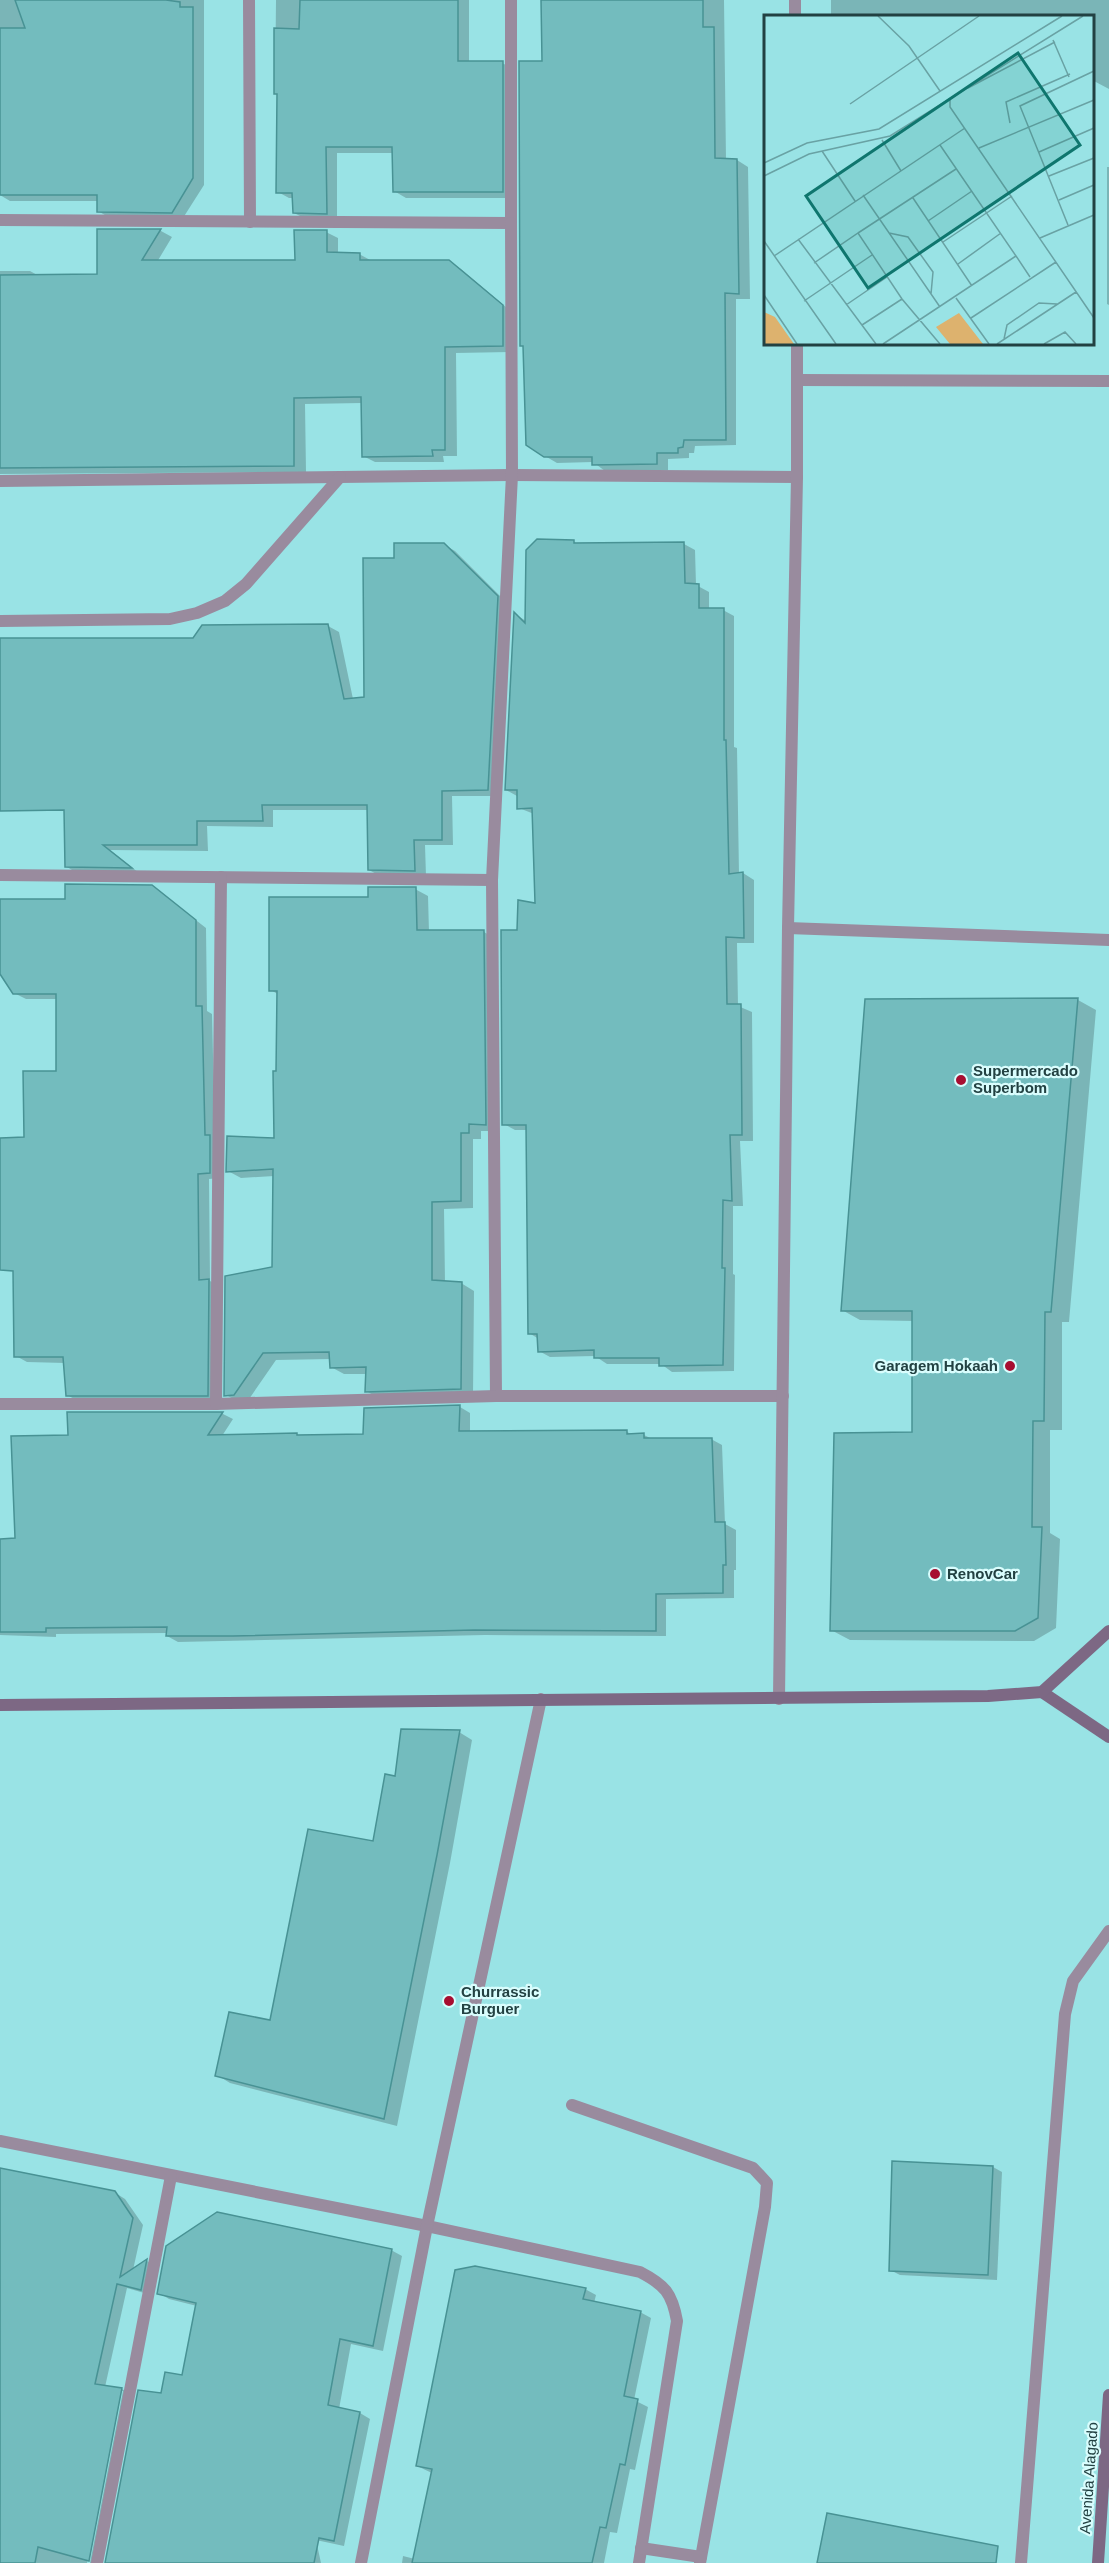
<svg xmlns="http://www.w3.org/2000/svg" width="1109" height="2563" font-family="Helvetica,sans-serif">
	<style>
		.shadow { fill: #0003 }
		.building { fill: #73bcbe; stroke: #489294; stroke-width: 1.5 }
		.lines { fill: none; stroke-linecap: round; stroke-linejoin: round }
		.street { stroke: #998b9e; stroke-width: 12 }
		.secondary { stroke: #7d6884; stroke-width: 12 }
		.poi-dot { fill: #a70e31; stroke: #d9fdfd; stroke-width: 2 }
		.labels { text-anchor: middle; stroke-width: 4.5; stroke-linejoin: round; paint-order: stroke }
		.poi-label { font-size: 15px; font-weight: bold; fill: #224142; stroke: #d9fdfd; text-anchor: start }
		.street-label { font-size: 15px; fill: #224142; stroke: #d9fdfd }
		.inset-road { fill: none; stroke: #69a2a4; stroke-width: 1.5 }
		.view { fill: #0f766e; fill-opacity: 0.15; stroke: #0f766e; stroke-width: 3 }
		.inset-edge { fill: none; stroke: #224142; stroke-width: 3 }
	</style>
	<rect width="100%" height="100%" fill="#99e3e5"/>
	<g class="shadow">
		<polygon points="0,0 204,0 204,185 183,218 110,218 98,211 98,201 10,201 0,195"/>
		<polygon points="276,0 469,0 469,63 502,63 514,69 514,198 406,198 394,191 394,153 337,153 337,219 306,219 294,213 294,198 289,198 278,192 279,95 275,93"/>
		<polygon points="542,0 724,0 726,160 737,160 748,167 750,299 736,299 736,445 695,446 694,453 689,453 689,458 668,459 668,470 605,471 593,462 557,463 545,456 525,347 521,345 543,63"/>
		<polygon points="831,0 1109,0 1109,89 1092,80 1092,16 831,16"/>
		<polygon points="1107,167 1109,167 1109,305 1107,304"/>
		<polygon points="98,230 161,231 172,237 157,262 296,262 326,232 338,238 338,254 359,254 372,261 449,262 461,269 514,314 514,352 456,353 457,456 443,456 444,462 375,462 363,456 362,403 305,404 306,472 0,474 0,271 30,271 39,276 98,276"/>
		<polygon points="574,542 578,544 684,544 695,550 696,585 709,592 709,610 723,610 734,616 734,747 737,748 739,874 743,873 754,880 754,943 737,943 738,1006 752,1012 753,1141 740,1141 743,1206 733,1206 733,1274 735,1275 734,1371 672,1372 661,1364 607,1364 595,1356 550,1357 539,1351 539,1339 529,1333 528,1130 515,1130 504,1124 519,932 536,905 534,814 519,808 517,796 506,790 515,614 526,621"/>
		<polygon points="443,544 455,551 508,604 499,796 452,796 453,845 425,845 426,876 380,876 369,870 369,810 273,810 273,827 207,826 208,851 110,850 139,873 77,873 67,867 194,639 328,626 339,632 353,699 365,698 395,559"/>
		<polygon points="152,886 206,928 207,1011 212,1014 215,1140 220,1178 209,1179 210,1281 219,1286 218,1401 78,1401 67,1395 65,1363 27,1362 16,1356 13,1194 0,1226 0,1138 25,1138 57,1073 57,999 26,999 14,993 0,900 67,900"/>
		<polygon points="415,889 428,896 429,932 484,932 496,939 498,1131 481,1131 481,1139 473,1139 473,1208 444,1209 445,1282 461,1283 474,1291 473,1395 379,1398 366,1391 367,1374 344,1374 331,1367 331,1359 276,1360 247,1402 239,1402 226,1395 273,1269 274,1176 241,1178 228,1171 275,1140 279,995 271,990 369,899"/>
		<polygon points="1078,1000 1096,1010 1069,1322 1062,1322 1062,1430 1050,1430 1050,1533 1060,1539 1056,1628 1034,1641 850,1640 831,1630 913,1434 913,1321 860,1320 842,1310 867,1001"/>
		<polygon points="460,1407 470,1413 470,1432 626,1431 632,1435 644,1435 652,1439 711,1439 722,1445 725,1524 736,1530 736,1570 734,1570 734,1598 666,1599 666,1636 485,1635 178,1642 167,1636 168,1633 56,1634 56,1637 0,1635 0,1540 17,1539 70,1436 69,1414 223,1414 233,1419 222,1436 364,1436"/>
		<polygon points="459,1732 472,1740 450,1863 397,2126 230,2083 217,2075 271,2022 375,1843 397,1778"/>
		<polygon points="993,2167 1002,2172 997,2280 900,2275 890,2270"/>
		<polygon points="0,2169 114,2192 125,2199 143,2225 133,2270 147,2261 157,2267 151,2295 127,2288 105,2387 122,2389 132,2395 100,2563 90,2563 123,2391 120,2391 87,2563 0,2563"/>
		<polygon points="391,2250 402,2256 383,2351 351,2344 339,2409 360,2413 370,2419 344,2546 316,2540 321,2563 107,2563 162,2395 183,2377 197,2306 169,2299 159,2293"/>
		<polygon points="585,2289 596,2295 594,2303 640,2312 651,2318 634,2400 648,2407 635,2470 630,2469 617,2533 610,2532 604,2563 402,2563 403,2556 415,2559 432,2473 417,2466"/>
	</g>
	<g class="building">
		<polygon points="15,0 166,0 180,2 180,7 193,7 193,178 172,213 97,212 97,195 0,195 0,28 25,28"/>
		<polygon points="300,0 458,0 458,61 503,61 503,192 393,192 392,147 326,147 327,214 293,213 292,193 276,193 277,94 274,94 274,28 299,29"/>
		<polygon points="541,0 703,0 703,27 714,27 715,158 737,159 739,294 725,293 726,440 684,440 683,447 678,448 678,453 657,453 657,464 592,465 592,457 544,457 526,445 523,346 520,346 519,61 542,61"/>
		<polygon points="97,229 161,229 142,260 295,260 294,230 327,230 327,252 360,253 360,260 449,260 503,305 503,346 445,347 445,450 432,450 433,456 362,457 361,397 354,397 294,398 294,466 0,468 0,275 97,274"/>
		<polygon points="537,539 574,540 574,543 684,542 685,583 699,584 699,608 724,608 724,740 726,740 729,874 743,872 744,938 726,937 727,1004 741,1004 742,1135 730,1135 732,1201 723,1200 722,1268 725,1268 723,1365 659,1366 659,1358 594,1358 594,1350 538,1352 537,1334 528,1334 526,1125 502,1125 501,930 517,930 518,900 535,903 532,808 517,809 517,790 505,790 514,612 525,623 526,550"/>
		<polygon points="394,543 444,543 498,596 488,790 442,791 442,840 414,840 415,871 368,870 367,805 262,805 263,821 197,821 197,845 103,845 132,868 65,867 64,810 0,811 0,638 193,638 202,625 328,624 344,699 364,697 363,558 394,558"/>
		<polygon points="65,884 152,885 196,920 196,1006 202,1006 205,1135 210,1135 210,1173 198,1174 199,1280 209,1279 208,1396 66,1396 63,1357 14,1357 13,1271 0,1270 0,1138 24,1137 23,1071 56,1071 56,994 13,994 0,974 0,899 65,899"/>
		<polygon points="368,887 416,887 417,930 484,930 486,1125 469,1124 469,1133 461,1133 461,1201 432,1202 432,1280 462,1282 461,1389 365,1392 366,1367 330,1368 329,1352 263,1353 234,1395 224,1396 225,1276 272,1267 273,1169 226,1172 227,1136 274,1138 273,1071 276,1071 277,991 269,991 269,897 368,897"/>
		<polygon points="1078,998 1051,1312 1045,1312 1044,1421 1033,1421 1032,1527 1042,1527 1038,1618 1015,1631 830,1631 834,1433 912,1432 912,1311 841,1311 865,999"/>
		<polygon points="460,1405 459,1431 627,1430 627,1434 644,1433 644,1438 712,1438 715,1522 725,1522 726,1565 723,1565 723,1593 656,1594 656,1631 474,1630 233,1636 166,1636 167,1627 46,1628 46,1632 0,1632 0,1539 15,1538 11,1436 68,1435 67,1412 223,1412 208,1435 297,1433 297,1435 363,1434 364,1408"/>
		<polygon points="401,1729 460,1730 437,1855 384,2119 215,2076 229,2012 270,2020 308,1829 373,1841 385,1774 395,1776"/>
		<polygon points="892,2161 993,2166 988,2275 889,2271"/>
		<polygon points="0,2168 115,2191 133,2218 120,2277 147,2259 141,2290 117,2284 95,2384 122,2388 89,2561 38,2547 35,2563 0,2563"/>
		<polygon points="217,2212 392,2249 373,2346 340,2339 328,2405 360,2412 334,2541 319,2538 314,2563 105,2563 138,2390 161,2393 165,2372 182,2375 196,2303 157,2294 166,2246"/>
		<polygon points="475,2266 586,2288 583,2299 641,2311 624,2396 638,2399 625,2465 620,2464 606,2528 600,2527 592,2563 412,2563 432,2469 416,2466 455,2270"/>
		<polygon points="827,2513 998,2546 996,2563 817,2563"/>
	</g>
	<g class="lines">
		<g class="street">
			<polyline points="249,0 250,222"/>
			<polyline points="795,0 795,16"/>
			<polyline points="0,220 511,223 511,0"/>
			<polyline points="797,380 1109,381"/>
			<polyline points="0,481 512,475 797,477"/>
			<polyline points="0,621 170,619 197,613 225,601 246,584 340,477"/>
			<polyline points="0,875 492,880"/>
			<polyline points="788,928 1109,940"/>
			<polyline points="496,1396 492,880 512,475 511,223"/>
			<polyline points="0,1404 216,1404 496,1396 783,1396"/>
			<polyline points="216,1404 221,877"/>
			<polyline points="779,1699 788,928 797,477 797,344"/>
			<polyline points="572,2105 753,2168 767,2183 765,2207 700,2563"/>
			<path d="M 0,2141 L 427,2226 L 640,2272 C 665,2285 672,2293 677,2321 L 639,2563"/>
			<polyline points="641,2548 701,2557"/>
			<polyline points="97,2563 171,2176"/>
			<polyline points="361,2563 427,2226 541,1699"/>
			<polyline points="1021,2563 1065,2014 1073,1981 1109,1931"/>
		</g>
		<g class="secondary">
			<polyline points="1042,1692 1109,1737"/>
			<polyline points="0,1705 988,1696 1042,1692 1109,1631"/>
			<polyline points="1098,2563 1109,2395"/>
		</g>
	</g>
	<g class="poi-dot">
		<circle cx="961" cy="1080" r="6"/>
		<circle cx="1010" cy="1366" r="6"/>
		<circle cx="935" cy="1574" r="6"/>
		<circle cx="449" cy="2001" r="6"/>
	</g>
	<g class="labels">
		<g class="poi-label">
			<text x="973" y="1076">Supermercado<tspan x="973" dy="17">Superbom</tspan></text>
			<text x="998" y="1371" text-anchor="end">Garagem Hokaah</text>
			<text x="947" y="1579">RenovCar</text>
			<text x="461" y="1997">Churrassic<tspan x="461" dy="17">Burguer</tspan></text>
		</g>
		<g class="street-label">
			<text transform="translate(1089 2478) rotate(-86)" y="5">Avenida Alagado</text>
		</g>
	</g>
	<g transform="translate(764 15)">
		<rect width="330" height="330" fill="#99e3e5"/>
		<path d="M 0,297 L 11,302 L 30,329 L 0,329 ZM 195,298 L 219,329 L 186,329 L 172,312 Z" fill="#ddb26e"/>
		<path class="inset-road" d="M 114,1 L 145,31 L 176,76M 289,25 L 305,62M 204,73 L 291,27M 186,83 L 186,92 L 330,303M 86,89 L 215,1M 246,108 L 242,87 L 306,59M 118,125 L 137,156M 215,133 L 330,85M 58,136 L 91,186M 275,137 L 330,113M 0,148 L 43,128 L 115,114 L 298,1M 0,161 L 45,139 L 126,121 L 319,1M 285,161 L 330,143M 99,180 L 176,292M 149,183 L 208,271M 295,185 L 330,170M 164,206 L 208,176M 304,210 L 256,91 L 330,56M 94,218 L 192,154M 125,218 L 144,222 L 169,257 L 167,279M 276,223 L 330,200M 34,224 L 112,329M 0,226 L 72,329M 179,227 L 248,181M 10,241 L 201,113M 252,241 L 266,262M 50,248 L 94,218 L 138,284 L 176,329M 194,249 L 237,218M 0,280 L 33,329M 192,283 L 225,329M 40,286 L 108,240M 82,290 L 123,262M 207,303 L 292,247M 98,310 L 138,284M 240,324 L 243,310 L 275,288 L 293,289M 119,329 L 252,241 L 176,130M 233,329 L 312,277M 280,329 L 301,317 L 312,329"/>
		<path class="view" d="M 254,38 L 316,130 L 104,273 L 42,181 Z"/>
		<rect width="330" height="330" class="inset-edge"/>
	</g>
</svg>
